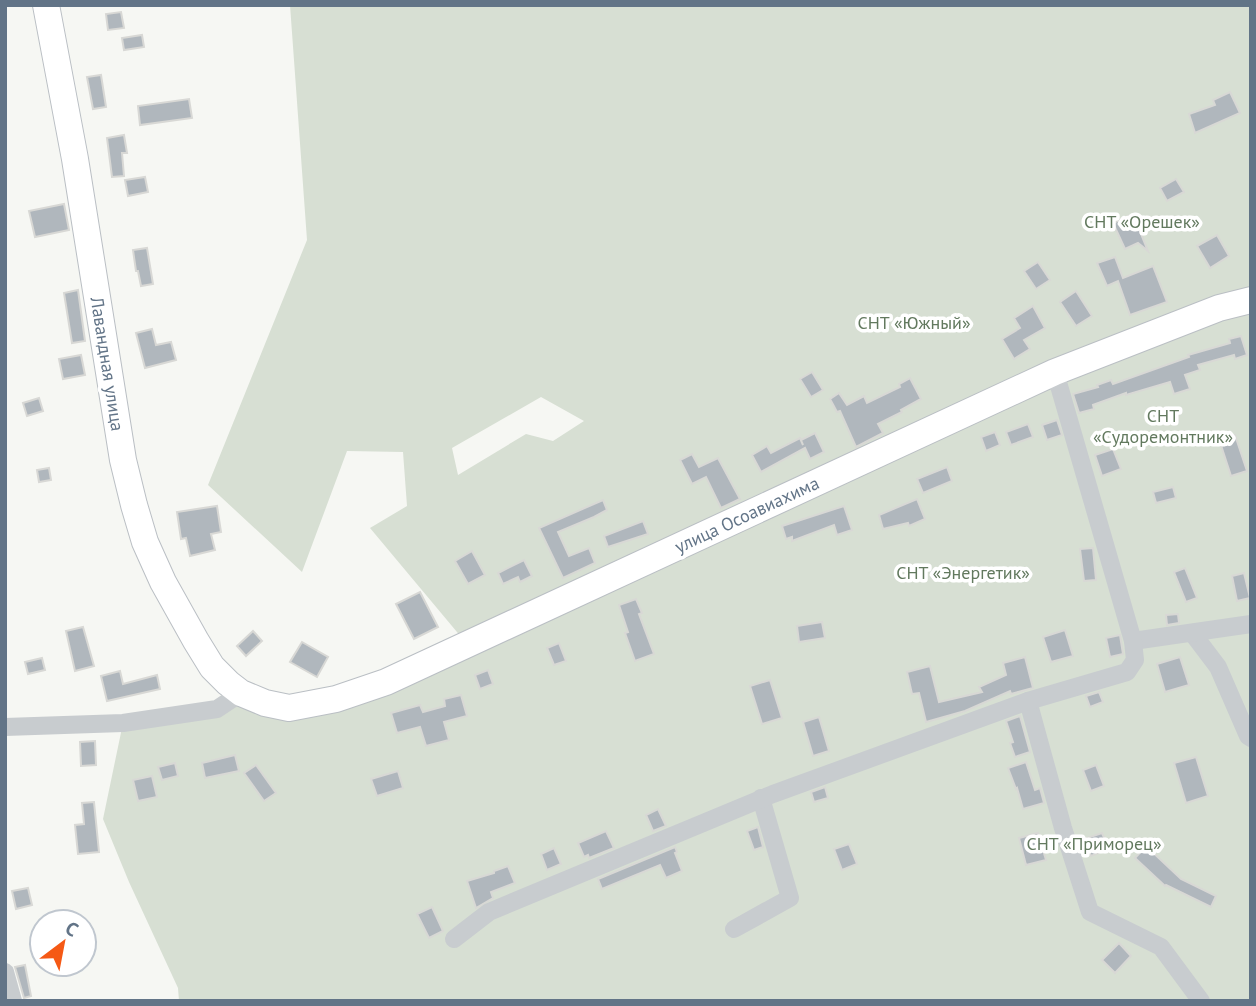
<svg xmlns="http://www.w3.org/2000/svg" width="1256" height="1006" font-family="'PT Sans',sans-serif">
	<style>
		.green { fill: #d7dfd3; fill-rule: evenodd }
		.building { fill: #b0b7bd; stroke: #d8d8d5; stroke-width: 2 }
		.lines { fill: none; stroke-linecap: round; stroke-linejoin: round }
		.secondary-casing { stroke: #babfc4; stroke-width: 28 }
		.street { stroke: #c8cccf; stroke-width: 18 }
		.secondary { stroke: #fff; stroke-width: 26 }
		.labels { text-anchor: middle; stroke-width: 7; stroke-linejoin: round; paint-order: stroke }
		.park-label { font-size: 18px; fill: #62795e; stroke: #fff }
		.street-label { font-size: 18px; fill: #627487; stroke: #fff }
	</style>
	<rect width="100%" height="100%" fill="#f6f7f3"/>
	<path class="green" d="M 290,5 L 1251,5 L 1251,1001 L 179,1001 L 178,988 L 129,882 L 103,819 L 123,723 L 217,709 L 241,693 L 289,708 L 467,644 L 370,528 L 407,506 L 403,452 L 347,451 L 302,572 L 208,485 L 307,240 ZM 541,397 L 584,421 L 553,441 L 526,434 L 458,475 L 452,448 Z"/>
	<g class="building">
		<polygon points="121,12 124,28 108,30 106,14"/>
		<polygon points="142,35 144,47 124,50 122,38"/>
		<polygon points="101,75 106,107 93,109 87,77"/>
		<polygon points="1230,92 1240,113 1195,133 1189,114 1215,105 1213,100"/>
		<polygon points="189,99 192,118 140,125 138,106"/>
		<polygon points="124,135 127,153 122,153 124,176 112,177 107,138"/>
		<polygon points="145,177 148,192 128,196 125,180"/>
		<polygon points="1176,179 1184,192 1167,201 1160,188"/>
		<polygon points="64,204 69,230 35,237 29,211"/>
		<polygon points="1133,214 1148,251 1138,243 1125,249 1113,223"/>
		<polygon points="1217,235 1229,256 1210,268 1197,246"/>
		<polygon points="147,248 153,284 141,286 138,271 136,271 133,250"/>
		<polygon points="1115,257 1123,278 1153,266 1167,302 1130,315 1118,281 1107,286 1097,263"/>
		<polygon points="1038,262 1050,280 1036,289 1024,271"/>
		<polygon points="78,290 85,341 72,343 64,293"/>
		<polygon points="1076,291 1092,316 1076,326 1060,302"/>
		<polygon points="1033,306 1045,328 1024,340 1030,349 1014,359 1002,339 1020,328 1014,318"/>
		<polygon points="152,329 156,345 171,342 176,360 145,368 136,333"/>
		<polygon points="1241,336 1247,355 1235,359 1234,355 1198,365 1200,370 1185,375 1190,389 1174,394 1170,382 1126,395 1126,393 1093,405 1094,409 1079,413 1073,394 1098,387 1097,385 1111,380 1113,384 1189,357 1188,355 1230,343 1229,339"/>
		<polygon points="81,355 85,375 63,379 59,359"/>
		<polygon points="812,372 823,390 811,397 800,379"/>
		<polygon points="910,378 921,399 901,410 902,412 878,424 883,433 856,447 840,411 837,412 830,399 839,393 847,405 864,396 867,403 900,387 899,384"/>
		<polygon points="39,398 43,411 27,416 23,403"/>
		<polygon points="1057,420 1062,435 1047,440 1042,425"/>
		<polygon points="1028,424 1033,437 1011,445 1006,432"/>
		<polygon points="995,432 1000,445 986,451 981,437"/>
		<polygon points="815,433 824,452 810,459 805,448 761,472 752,455 767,446 771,453 800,438 803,445 801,440"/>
		<polygon points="1235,435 1247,471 1231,476 1219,439"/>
		<polygon points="1113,449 1121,469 1102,476 1095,455"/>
		<polygon points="692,454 699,467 718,458 740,499 721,508 706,477 692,484 680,460"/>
		<polygon points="947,467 952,481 923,493 917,479"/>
		<polygon points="49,468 51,480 39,482 37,470"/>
		<polygon points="1173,487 1176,498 1156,503 1153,492"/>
		<polygon points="917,499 925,519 909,526 908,523 883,529 879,515"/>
		<polygon points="603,500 607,510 594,517 558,532 569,556 589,548 595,563 563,578 539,528"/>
		<polygon points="217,506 221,532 211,534 215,550 190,556 186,538 181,539 177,512"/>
		<polygon points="844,506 852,530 837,535 834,525 792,541 792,537 786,539 782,526"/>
		<polygon points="643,521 648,534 608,547 604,536"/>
		<polygon points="1093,548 1096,580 1084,581 1080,549"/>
		<polygon points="472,551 485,575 468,584 455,561"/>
		<polygon points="524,560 532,576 520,582 518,577 503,584 498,573"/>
		<polygon points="1185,568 1197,598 1186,602 1174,572"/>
		<polygon points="1244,573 1250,598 1237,601 1232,576"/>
		<polygon points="420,592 438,627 414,639 396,604"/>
		<polygon points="636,599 642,613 639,614 654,654 635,661 625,633 628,632 619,605"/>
		<polygon points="1178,614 1179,623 1167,625 1166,615"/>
		<polygon points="822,622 825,638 799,642 797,626"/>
		<polygon points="83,627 94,666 75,671 66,631"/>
		<polygon points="1065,630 1073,656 1051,662 1043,637"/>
		<polygon points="253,631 262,641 246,656 237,646"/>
		<polygon points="1120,635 1123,654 1110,657 1106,638"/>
		<polygon points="302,642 328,657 317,677 290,662"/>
		<polygon points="559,643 566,661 554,665 547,648"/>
		<polygon points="1025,657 1033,688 1011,694 1010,691 965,711 926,722 919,693 912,694 907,672 930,666 939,702 982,692 979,687 1006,675 1003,663"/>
		<polygon points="1180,657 1189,685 1165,692 1157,664"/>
		<polygon points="42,658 45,670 28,674 25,662"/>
		<polygon points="488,670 493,684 480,689 475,675"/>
		<polygon points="120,671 123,684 157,675 160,689 107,701 101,676"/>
		<polygon points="770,680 782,718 762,724 750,686"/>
		<polygon points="1099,692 1103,702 1090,707 1086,696"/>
		<polygon points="461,695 467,716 444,722 449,740 426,746 420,727 397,733 391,713 420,705 423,712 445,706 444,699"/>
		<polygon points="1020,716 1030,752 1015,757 1010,743 1013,742 1006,721"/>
		<polygon points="819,717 829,751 813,756 803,722"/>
		<polygon points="95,741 96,765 81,766 80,742"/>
		<polygon points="235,755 239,771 205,778 202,763"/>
		<polygon points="1196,757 1208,796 1186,803 1174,763"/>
		<polygon points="1026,762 1035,790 1040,788 1044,803 1023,809 1017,788 1016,789 1008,768"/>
		<polygon points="175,763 178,776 162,780 158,767"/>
		<polygon points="256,765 276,793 264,801 244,773"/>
		<polygon points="1096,765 1104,786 1091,791 1083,770"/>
		<polygon points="398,771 403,788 377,796 371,779"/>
		<polygon points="152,776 157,797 138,801 133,780"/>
		<polygon points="825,787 828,798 814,802 811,792"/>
		<polygon points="94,802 99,852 78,854 75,825 84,824 82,803"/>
		<polygon points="658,809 666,826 653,831 646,815"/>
		<polygon points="758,827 763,847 754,850 747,831"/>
		<polygon points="606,831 614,848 589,858 588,855 584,857 578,843"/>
		<polygon points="1038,833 1046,860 1026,865 1019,838"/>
		<polygon points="1102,833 1109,849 1091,856 1084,839"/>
		<polygon points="849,844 857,864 842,870 834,849"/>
		<polygon points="1146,846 1181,879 1216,896 1211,907 1166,885 1165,886 1135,858"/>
		<polygon points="675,847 677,852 675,853 682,871 666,878 660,865 602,889 598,879"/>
		<polygon points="554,848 561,864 547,870 541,854"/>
		<polygon points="508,866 515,883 491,892 493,898 476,908 467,881 494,873 494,871"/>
		<polygon points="28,888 32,905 16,909 12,891"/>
		<polygon points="432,907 443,931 429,938 417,914"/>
		<polygon points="1119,943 1131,956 1115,973 1102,960"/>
		<polygon points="25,965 31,996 24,998 15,967"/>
	</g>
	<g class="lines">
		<defs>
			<polyline id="secondary" points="46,5 75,159 123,460 134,505 145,542 163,582 196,641 212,667 228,683 241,693 265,703 289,708 336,699 386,682 1055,372 1219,308 1251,300"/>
		</defs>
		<use href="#secondary" class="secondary-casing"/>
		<g class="street">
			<polyline points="1193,634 1218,667 1248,736 1251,738"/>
			<polyline points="1133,641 1251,624"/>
			<polyline points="1028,701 1063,828 1090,912 1161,947 1201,1001"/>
			<polyline points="5,727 123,723 217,709 241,693"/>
			<polyline points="734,929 790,898 761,798"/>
			<polyline points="454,939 489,912 773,794 1028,701 1127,672 1135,660 1133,641 1055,372"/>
			<polyline points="5,972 13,1001"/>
		</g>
		<use href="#secondary" class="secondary"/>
	</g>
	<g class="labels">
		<g class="park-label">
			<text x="1142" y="228">СНТ «Орешек»</text>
			<text x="914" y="329">СНТ «Южный»</text>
			<text x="1163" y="422">СНТ<tspan x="1163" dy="21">«Судоремонтник»</tspan></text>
			<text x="963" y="579">СНТ «Энергетик»</text>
			<text x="1094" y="850">СНТ «Приморец»</text>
		</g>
		<g class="street-label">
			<text transform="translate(107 364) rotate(81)" y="6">Лавандная улица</text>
			<text transform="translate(747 515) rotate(-25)" y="6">улица Осоавиахима</text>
		</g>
	</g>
	<rect width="1256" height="1006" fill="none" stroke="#627487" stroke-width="14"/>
	<g transform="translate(63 943) rotate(32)"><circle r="33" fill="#ffffff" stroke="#c0c7cf" stroke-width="2"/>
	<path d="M0-5L12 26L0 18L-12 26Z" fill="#f55915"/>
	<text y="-10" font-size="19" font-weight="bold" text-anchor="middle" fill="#627487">С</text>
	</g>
</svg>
